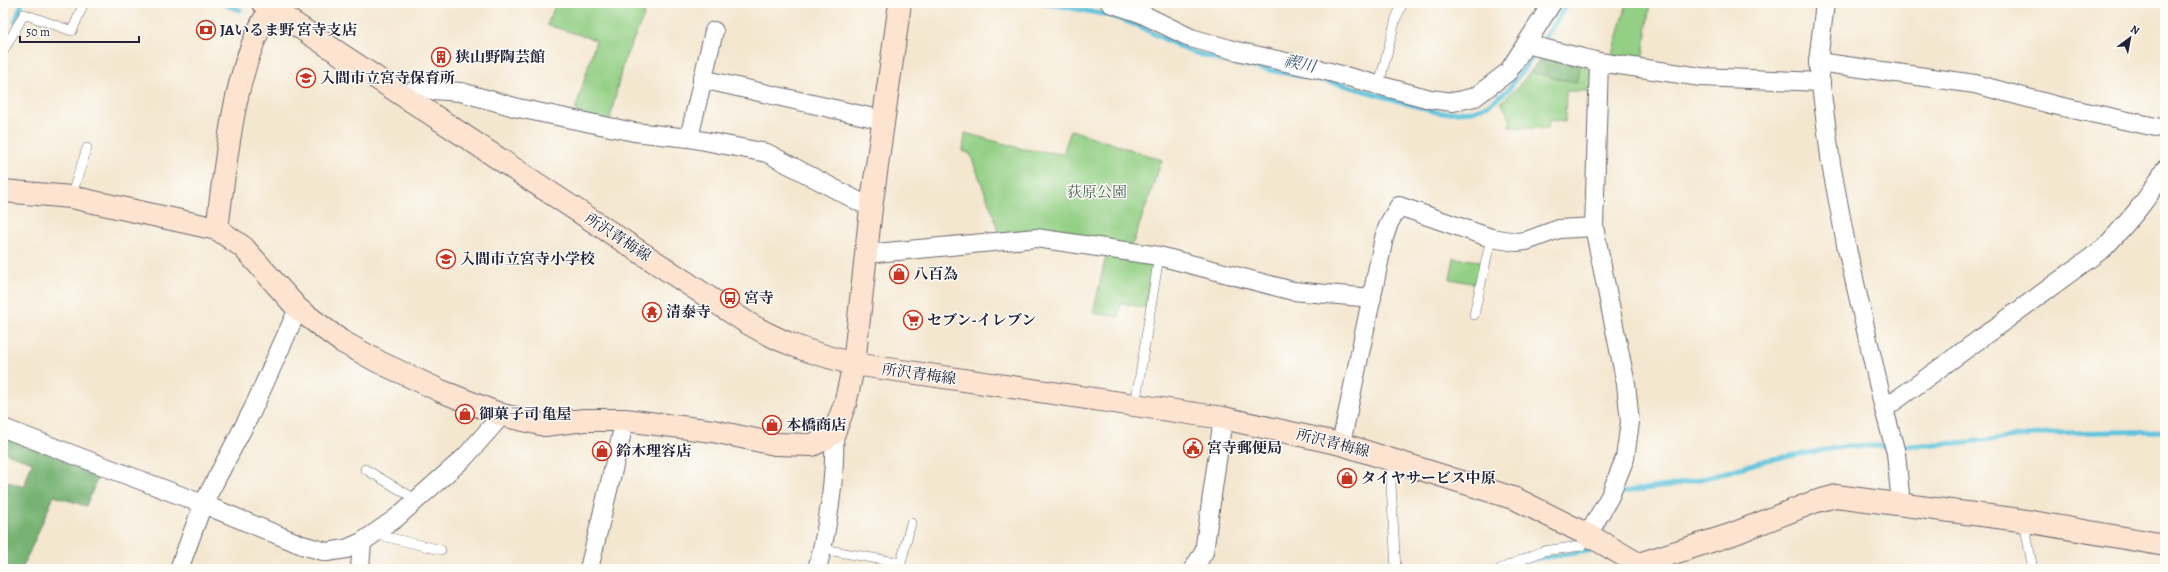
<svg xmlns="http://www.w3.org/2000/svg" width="2168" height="572" font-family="Alegreya,'Noto Serif JP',serif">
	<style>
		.green { fill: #93cf84; stroke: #5a7860 }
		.forest { fill: #76b272; stroke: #4c6a56 }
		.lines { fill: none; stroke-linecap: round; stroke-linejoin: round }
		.stream { stroke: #5fc3dd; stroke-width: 5 }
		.lane-casing { stroke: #6c676f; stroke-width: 10 }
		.street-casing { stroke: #6c676f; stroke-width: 20 }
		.secondary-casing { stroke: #6c676f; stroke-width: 24 }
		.lane { stroke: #fff; stroke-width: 9 }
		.street { stroke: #fff; stroke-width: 18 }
		.secondary { stroke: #fde4d1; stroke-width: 22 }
		.labels { text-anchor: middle; stroke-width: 3; stroke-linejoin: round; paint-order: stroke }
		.poi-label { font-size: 15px; font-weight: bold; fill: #22223b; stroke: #fdfcf7; text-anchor: start }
		.park-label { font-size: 15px; fill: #4a5f55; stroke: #fdfcf7 }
		.street-label { font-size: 15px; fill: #22223b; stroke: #fdfcf7 }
		.water-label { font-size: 16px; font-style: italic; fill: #375a74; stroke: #fdfcf7 }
	</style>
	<rect width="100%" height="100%" fill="#fdfcf7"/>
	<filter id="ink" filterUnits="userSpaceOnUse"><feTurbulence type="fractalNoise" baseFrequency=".025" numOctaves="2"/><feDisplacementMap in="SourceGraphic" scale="8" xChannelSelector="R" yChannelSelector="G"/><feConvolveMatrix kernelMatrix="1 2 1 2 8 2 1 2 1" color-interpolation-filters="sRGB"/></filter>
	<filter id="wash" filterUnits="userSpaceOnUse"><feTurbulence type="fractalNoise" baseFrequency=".012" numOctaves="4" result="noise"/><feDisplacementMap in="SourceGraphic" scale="16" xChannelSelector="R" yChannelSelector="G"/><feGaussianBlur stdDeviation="0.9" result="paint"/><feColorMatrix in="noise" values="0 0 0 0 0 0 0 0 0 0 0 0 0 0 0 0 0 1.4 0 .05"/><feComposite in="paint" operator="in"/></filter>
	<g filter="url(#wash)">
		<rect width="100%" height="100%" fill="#f4e7d0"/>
		<g class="green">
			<polygon points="556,3 645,3 644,16 623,63 609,124 575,111 596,40 547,25"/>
			<polygon points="1627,3 1650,3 1642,62 1612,57"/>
			<polygon points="1580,65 1589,67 1594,72 1593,91 1566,91 1565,122 1549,120 1548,129 1509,127 1511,121 1501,102 1517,88 1530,72 1576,83"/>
			<polygon points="1071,130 1162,160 1133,243 1127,247 999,235 993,213 970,154 963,151 965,133 1023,149 1063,154"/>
			<polygon points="1106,255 1152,262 1146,308 1121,303 1118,317 1093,313"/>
			<polygon points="1454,258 1481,261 1477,284 1450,279"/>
		</g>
		<g class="forest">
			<polygon points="1543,54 1580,65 1576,83 1530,72"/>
			<polygon points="3,436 101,470 86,506 54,496 22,569 3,569 3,480 24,487 32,462 3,452"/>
		</g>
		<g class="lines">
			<g class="stream">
				<polyline points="221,3 240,10"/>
				<polyline points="1045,3 1108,15 1136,25 1189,51 1223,61 1341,84 1440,113 1473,111 1488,105 1508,90 1534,55"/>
				<polyline points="15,22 22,3"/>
				<polyline points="1543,41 1568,3"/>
				<polyline points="1904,446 1957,443 2055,433 2165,431"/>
				<polyline points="1619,496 1621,492 1668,486 1713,476 1767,460 1847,446 1886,446"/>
				<polyline points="1599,535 1614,507"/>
				<polyline points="1513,569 1533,559 1589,551 1593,544"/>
			</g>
		</g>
	</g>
	<g filter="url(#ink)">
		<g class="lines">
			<defs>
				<g id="lane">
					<polyline points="3,52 24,14 72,31 84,3"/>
					<polyline points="1379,85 1396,18 1403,3"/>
					<polyline points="71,197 87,148"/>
					<polyline points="1474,315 1491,238"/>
					<polyline points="1135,406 1159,256"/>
					<polyline points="1393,460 1391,485 1396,569"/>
					<polyline points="365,469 417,500"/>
					<polyline points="2020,521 2026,533 2033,569"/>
					<polyline points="374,534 441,550"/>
					<polyline points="822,549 901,563 911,523"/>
					<polyline points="1500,569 1543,551 1581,546 1588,535"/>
				</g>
				<g id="street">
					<polyline points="1110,3 1140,13 1191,38 1237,51 1330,72 1430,99 1453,102 1475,97 1508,72 1552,3"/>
					<polyline points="1825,3 1818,62 1831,164 1846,244 1884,409 1896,453 1901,505"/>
					<polyline points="1526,44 1599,62 1701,77 1821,82"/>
					<polyline points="1818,62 1975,84 2054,105 2165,129"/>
					<polyline points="702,79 883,120"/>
					<polyline points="402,95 419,89 461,92 518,108 634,132 689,138 767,153 871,208"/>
					<polyline points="689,138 714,31"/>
					<polyline points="865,254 1036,238 1159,256 1293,291 1372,298"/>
					<path d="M 1884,409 L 2104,248 C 2127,223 2149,199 2165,169"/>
					<polyline points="3,428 203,504 302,545 327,552 346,549 362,542 395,519 465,457 502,415"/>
					<polyline points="1341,444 1384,238 1389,223 1399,206 1491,238 1516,242 1526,241 1559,229 1594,227"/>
					<polyline points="1588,535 1610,496 1625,458 1630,422 1626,384 1594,227 1599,62"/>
					<polyline points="179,569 203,504 252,411 298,309"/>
					<polyline points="360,569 362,542"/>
					<polyline points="589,569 625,420"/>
					<path d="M 817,569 C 828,529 836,474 834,433"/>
					<polyline points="1193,569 1204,552 1223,418"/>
				</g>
				<g id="secondary">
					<path d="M 263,3 L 746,322 C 783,344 812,353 854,364 L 1223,418 L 1341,444 L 1516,499 L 1592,537 L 1647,569"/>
					<path d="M 3,191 L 71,197 L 217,229 C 226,163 234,56 275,3"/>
					<polyline points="217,229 243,247 298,309 341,341 379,362 441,391 502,415 545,425 584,420 625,420 713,431 775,444 812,445 823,440 834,433 845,404 854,364 871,208 900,3"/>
					<polyline points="1639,564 1730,535 1814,502 1836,496 2020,520 2165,545"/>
				</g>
			</defs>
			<use href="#lane" class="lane-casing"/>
			<use href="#street" class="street-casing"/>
			<use href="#secondary" class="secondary-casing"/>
			<use href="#lane" class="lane"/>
			<use href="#street" class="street"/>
			<use href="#secondary" class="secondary"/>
		</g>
	</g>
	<defs>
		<symbol id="bank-ring" viewBox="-11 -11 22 22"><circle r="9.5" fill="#fdfcf7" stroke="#c8321e" stroke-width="1.5"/><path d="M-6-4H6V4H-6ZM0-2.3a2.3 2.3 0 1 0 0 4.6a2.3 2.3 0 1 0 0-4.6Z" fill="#c8321e"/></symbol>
		<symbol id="building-ring" viewBox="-11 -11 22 22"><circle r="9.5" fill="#fdfcf7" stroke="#c8321e" stroke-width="1.5"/><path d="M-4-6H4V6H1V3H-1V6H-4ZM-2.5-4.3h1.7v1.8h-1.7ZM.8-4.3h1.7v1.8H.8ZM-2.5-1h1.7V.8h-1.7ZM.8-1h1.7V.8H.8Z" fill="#c8321e"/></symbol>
		<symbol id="school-ring" viewBox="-11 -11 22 22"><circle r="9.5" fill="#fdfcf7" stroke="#c8321e" stroke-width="1.5"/><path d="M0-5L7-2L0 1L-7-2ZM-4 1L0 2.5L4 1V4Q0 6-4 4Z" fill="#c8321e"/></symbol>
		<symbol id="shop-ring" viewBox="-11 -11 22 22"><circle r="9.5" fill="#fdfcf7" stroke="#c8321e" stroke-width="1.5"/><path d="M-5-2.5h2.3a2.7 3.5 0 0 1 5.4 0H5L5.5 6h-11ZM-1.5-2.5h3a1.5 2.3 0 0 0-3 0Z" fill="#c8321e"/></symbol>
		<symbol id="bus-ring" viewBox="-11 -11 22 22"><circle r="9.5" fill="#fdfcf7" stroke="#c8321e" stroke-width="1.5"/><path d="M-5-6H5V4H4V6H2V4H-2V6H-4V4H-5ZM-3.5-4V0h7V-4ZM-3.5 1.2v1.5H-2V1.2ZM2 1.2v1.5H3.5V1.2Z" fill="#c8321e"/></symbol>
		<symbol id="temple-ring" viewBox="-11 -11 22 22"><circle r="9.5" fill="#fdfcf7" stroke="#c8321e" stroke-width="1.5"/><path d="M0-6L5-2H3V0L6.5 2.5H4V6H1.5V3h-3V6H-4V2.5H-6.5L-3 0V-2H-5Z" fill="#c8321e"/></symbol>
		<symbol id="supermarket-ring" viewBox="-11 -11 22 22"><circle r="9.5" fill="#fdfcf7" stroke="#c8321e" stroke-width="1.5"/><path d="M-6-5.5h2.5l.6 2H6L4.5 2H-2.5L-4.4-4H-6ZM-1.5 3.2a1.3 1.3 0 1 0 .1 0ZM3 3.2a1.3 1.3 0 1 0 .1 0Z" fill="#c8321e"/></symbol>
		<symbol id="civic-ring" viewBox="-11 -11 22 22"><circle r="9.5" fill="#fdfcf7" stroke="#c8321e" stroke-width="1.5"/><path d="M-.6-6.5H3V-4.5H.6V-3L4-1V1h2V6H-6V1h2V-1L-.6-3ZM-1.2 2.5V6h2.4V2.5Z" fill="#c8321e"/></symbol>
	</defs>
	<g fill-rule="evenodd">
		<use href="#bank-ring" x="195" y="19" width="22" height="22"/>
		<use href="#building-ring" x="430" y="46" width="22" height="22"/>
		<use href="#school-ring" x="295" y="67" width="22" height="22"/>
		<use href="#school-ring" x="435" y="248" width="22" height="22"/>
		<use href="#shop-ring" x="888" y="263" width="22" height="22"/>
		<use href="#bus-ring" x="719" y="287" width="22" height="22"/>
		<use href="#temple-ring" x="641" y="301" width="22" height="22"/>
		<use href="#supermarket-ring" x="902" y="309" width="22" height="22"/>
		<use href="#shop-ring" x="454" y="403" width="22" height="22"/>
		<use href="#shop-ring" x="761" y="414" width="22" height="22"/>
		<use href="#civic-ring" x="1182" y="437" width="22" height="22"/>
		<use href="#shop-ring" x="591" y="440" width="22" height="22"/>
		<use href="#shop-ring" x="1336" y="467" width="22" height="22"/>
	</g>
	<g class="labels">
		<g class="poi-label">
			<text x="220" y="35">JAいるま野 宮寺支店</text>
			<text x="455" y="62">狭山野陶芸館</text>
			<text x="320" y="83">入間市立宮寺保育所</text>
			<text x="460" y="264">入間市立宮寺小学校</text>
			<text x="913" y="279">八百為</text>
			<text x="744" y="303">宮寺</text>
			<text x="666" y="317">清泰寺</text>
			<text x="927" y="325">セブン-イレブン</text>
			<text x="479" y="419">御菓子司 亀屋</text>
			<text x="786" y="430">本橋商店</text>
			<text x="1207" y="453">宮寺郵便局</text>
			<text x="616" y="456">鈴木理容店</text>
			<text x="1361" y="483">タイヤサービス中原</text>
		</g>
		<g class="park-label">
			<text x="1097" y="197">荻原公園</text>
		</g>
		<g class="street-label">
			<text transform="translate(618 237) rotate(33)" y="5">所沢青梅線</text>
			<text transform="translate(919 374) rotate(8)" y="5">所沢青梅線</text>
			<text transform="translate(1333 443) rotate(14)" y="5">所沢青梅線</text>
		</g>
		<g class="water-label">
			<text transform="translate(1300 63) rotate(11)" y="6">禊川</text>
		</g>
	</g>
	<rect width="2168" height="572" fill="none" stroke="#fdfcf7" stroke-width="16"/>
	<g transform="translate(2130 38) rotate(32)" stroke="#fdfcf7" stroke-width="3" paint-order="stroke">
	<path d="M0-3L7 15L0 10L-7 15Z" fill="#22223b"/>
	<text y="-6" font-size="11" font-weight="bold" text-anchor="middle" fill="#22223b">N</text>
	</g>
	<path d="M20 36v6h119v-6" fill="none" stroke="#22223b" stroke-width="2"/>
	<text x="26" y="36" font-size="12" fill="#22223b" stroke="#fdfcf7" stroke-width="3" paint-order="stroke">50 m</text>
</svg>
